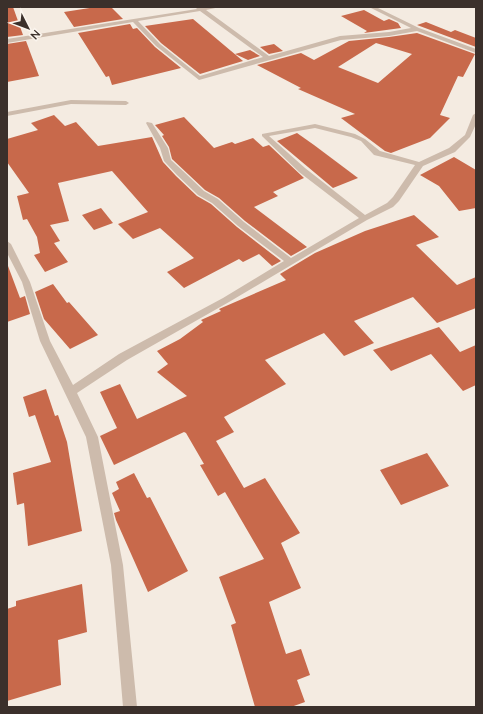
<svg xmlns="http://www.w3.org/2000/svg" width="483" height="714" font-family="Mulish,sans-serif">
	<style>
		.building { fill: #c8694b; fill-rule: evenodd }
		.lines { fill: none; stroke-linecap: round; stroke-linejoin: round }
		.street { fill: #cdbbac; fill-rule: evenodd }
	</style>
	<rect width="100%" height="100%" fill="#f4ebe1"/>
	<g class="building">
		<polygon points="7,7 13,7 23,35 7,37"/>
		<polygon points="96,7 111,7 123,19 74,27 64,12"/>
		<polygon points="364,10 384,21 389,19 398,23 401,28 364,33 367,31 341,16"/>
		<polygon points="193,19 243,61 200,74 161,43 145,26"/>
		<polygon points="426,22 451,32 455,30 476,38 476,47 417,25"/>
		<polygon points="130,24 133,29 137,28 155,47 181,68 112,85 109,76 106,77 78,33"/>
		<path d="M 417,33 L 475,54 L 463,77 L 458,76 L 440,115 L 450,118 L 430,138 L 391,153 L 385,151 L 341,118 L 355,114 L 298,89 L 301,88 L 257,65 L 301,53 L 314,60 L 349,41 L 389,37 ZM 376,43 L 412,54 L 378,83 L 338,67 Z"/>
		<polygon points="26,41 39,76 7,82 7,44"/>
		<polygon points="274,44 283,51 269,54 260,47"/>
		<polygon points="250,50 260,56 248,60 235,54"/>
		<polygon points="54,115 65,126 76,122 98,146 152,137 163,162 176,176 197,196 211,204 237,227 281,261 272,266 259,254 243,262 239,259 184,288 167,272 194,258 160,228 133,239 118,224 148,212 112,171 58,183 69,221 50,225 60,241 54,243 68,262 45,272 34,255 40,253 37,237 27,219 23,220 17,196 29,193 7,162 7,139 38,130 31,123"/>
		<polygon points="184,117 214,148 232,142 235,144 253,138 263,147 269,145 304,178 273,192 278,196 254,207 307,247 291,256 245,221 219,198 205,190 172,159 169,147 162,136 164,135 155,125"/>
		<polygon points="297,133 314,145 358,178 333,188 277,141"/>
		<polygon points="454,157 476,170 476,208 459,211 439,186 420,175"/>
		<polygon points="101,208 113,223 94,230 82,215"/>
		<polygon points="414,215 439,237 416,245 457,285 476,277 476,308 437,323 413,297 354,321 374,343 344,356 324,333 265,360 286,384 224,417 234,432 216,441 244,488 265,478 300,533 281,543 301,588 269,602 286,654 301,649 310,675 297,680 305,702 291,707 255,707 231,625 236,623 219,577 264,559 225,492 218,496 200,465 204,464 186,433 184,432 114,465 100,436 117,428 100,392 120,384 137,419 187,396 157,372 168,364 157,351 180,339 203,322 201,320 221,311 219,309 286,280 280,274 315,253 365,231"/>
		<polygon points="8,266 20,298 25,296 30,314 7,322"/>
		<polygon points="53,284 67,303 69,302 98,335 70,349 44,319 35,292"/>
		<polygon points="439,327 460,352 476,345 476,385 463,391 431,354 391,371 373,350"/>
		<polygon points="46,389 55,416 58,415 67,442 82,531 28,546 24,503 17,505 13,473 51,462 35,415 29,417 23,397"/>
		<polygon points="427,453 449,486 401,505 380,470"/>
		<polygon points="134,473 147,498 150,497 188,571 148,592 116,520 114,513 120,511 112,493 119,489 116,482"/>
		<polygon points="82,584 87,632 58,640 61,685 7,701 7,609 16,606 16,601"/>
	</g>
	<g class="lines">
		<g class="street">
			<path d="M 195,7 L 220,7 L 206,10 L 269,56 L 340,36 L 389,32 L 411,28 L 369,7 L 376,7 L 419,28 L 476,49 L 476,53 L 417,31 L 389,36 L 341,40 L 199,80 L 156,46 L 133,22 L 7,43 L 7,39 L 197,9 ZM 200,11 L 263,57 L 200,76 L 160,44 L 138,21 Z"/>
			<polygon points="71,100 126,101 129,103 126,105 71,104 7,116 7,112"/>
			<path d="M 476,113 L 476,124 L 470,137 L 455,152 L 423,166 L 399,201 L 393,207 L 367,220 L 229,302 L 127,360 L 77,393 L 98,437 L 123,565 L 137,707 L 123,707 L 111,565 L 86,437 L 40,341 L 22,282 L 7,253 L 7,241 L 11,244 L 30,282 L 50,341 L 73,385 L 119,354 L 223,298 L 284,261 L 238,226 L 212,203 L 198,195 L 177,175 L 164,161 L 160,148 L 146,123 L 147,122 L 152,123 L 168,148 L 171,160 L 183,171 L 204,191 L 218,199 L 244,222 L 291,258 L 359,218 L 299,172 L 262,136 L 262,134 L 315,124 L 355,134 L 365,139 L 380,151 L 419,162 L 449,148 L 465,135 L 473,115 ZM 315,128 L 351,137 L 361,141 L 374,155 L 415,165 L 393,197 L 387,203 L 365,215 L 305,168 L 269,136 Z"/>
		</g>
	</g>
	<rect width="483" height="714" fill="none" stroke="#3b302b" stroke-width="16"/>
	<g transform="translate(28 28) rotate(132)" stroke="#fbf5ee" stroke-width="3" paint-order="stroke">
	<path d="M0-3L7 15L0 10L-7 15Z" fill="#3b302b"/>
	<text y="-6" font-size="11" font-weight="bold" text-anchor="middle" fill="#3b302b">N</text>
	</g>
</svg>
